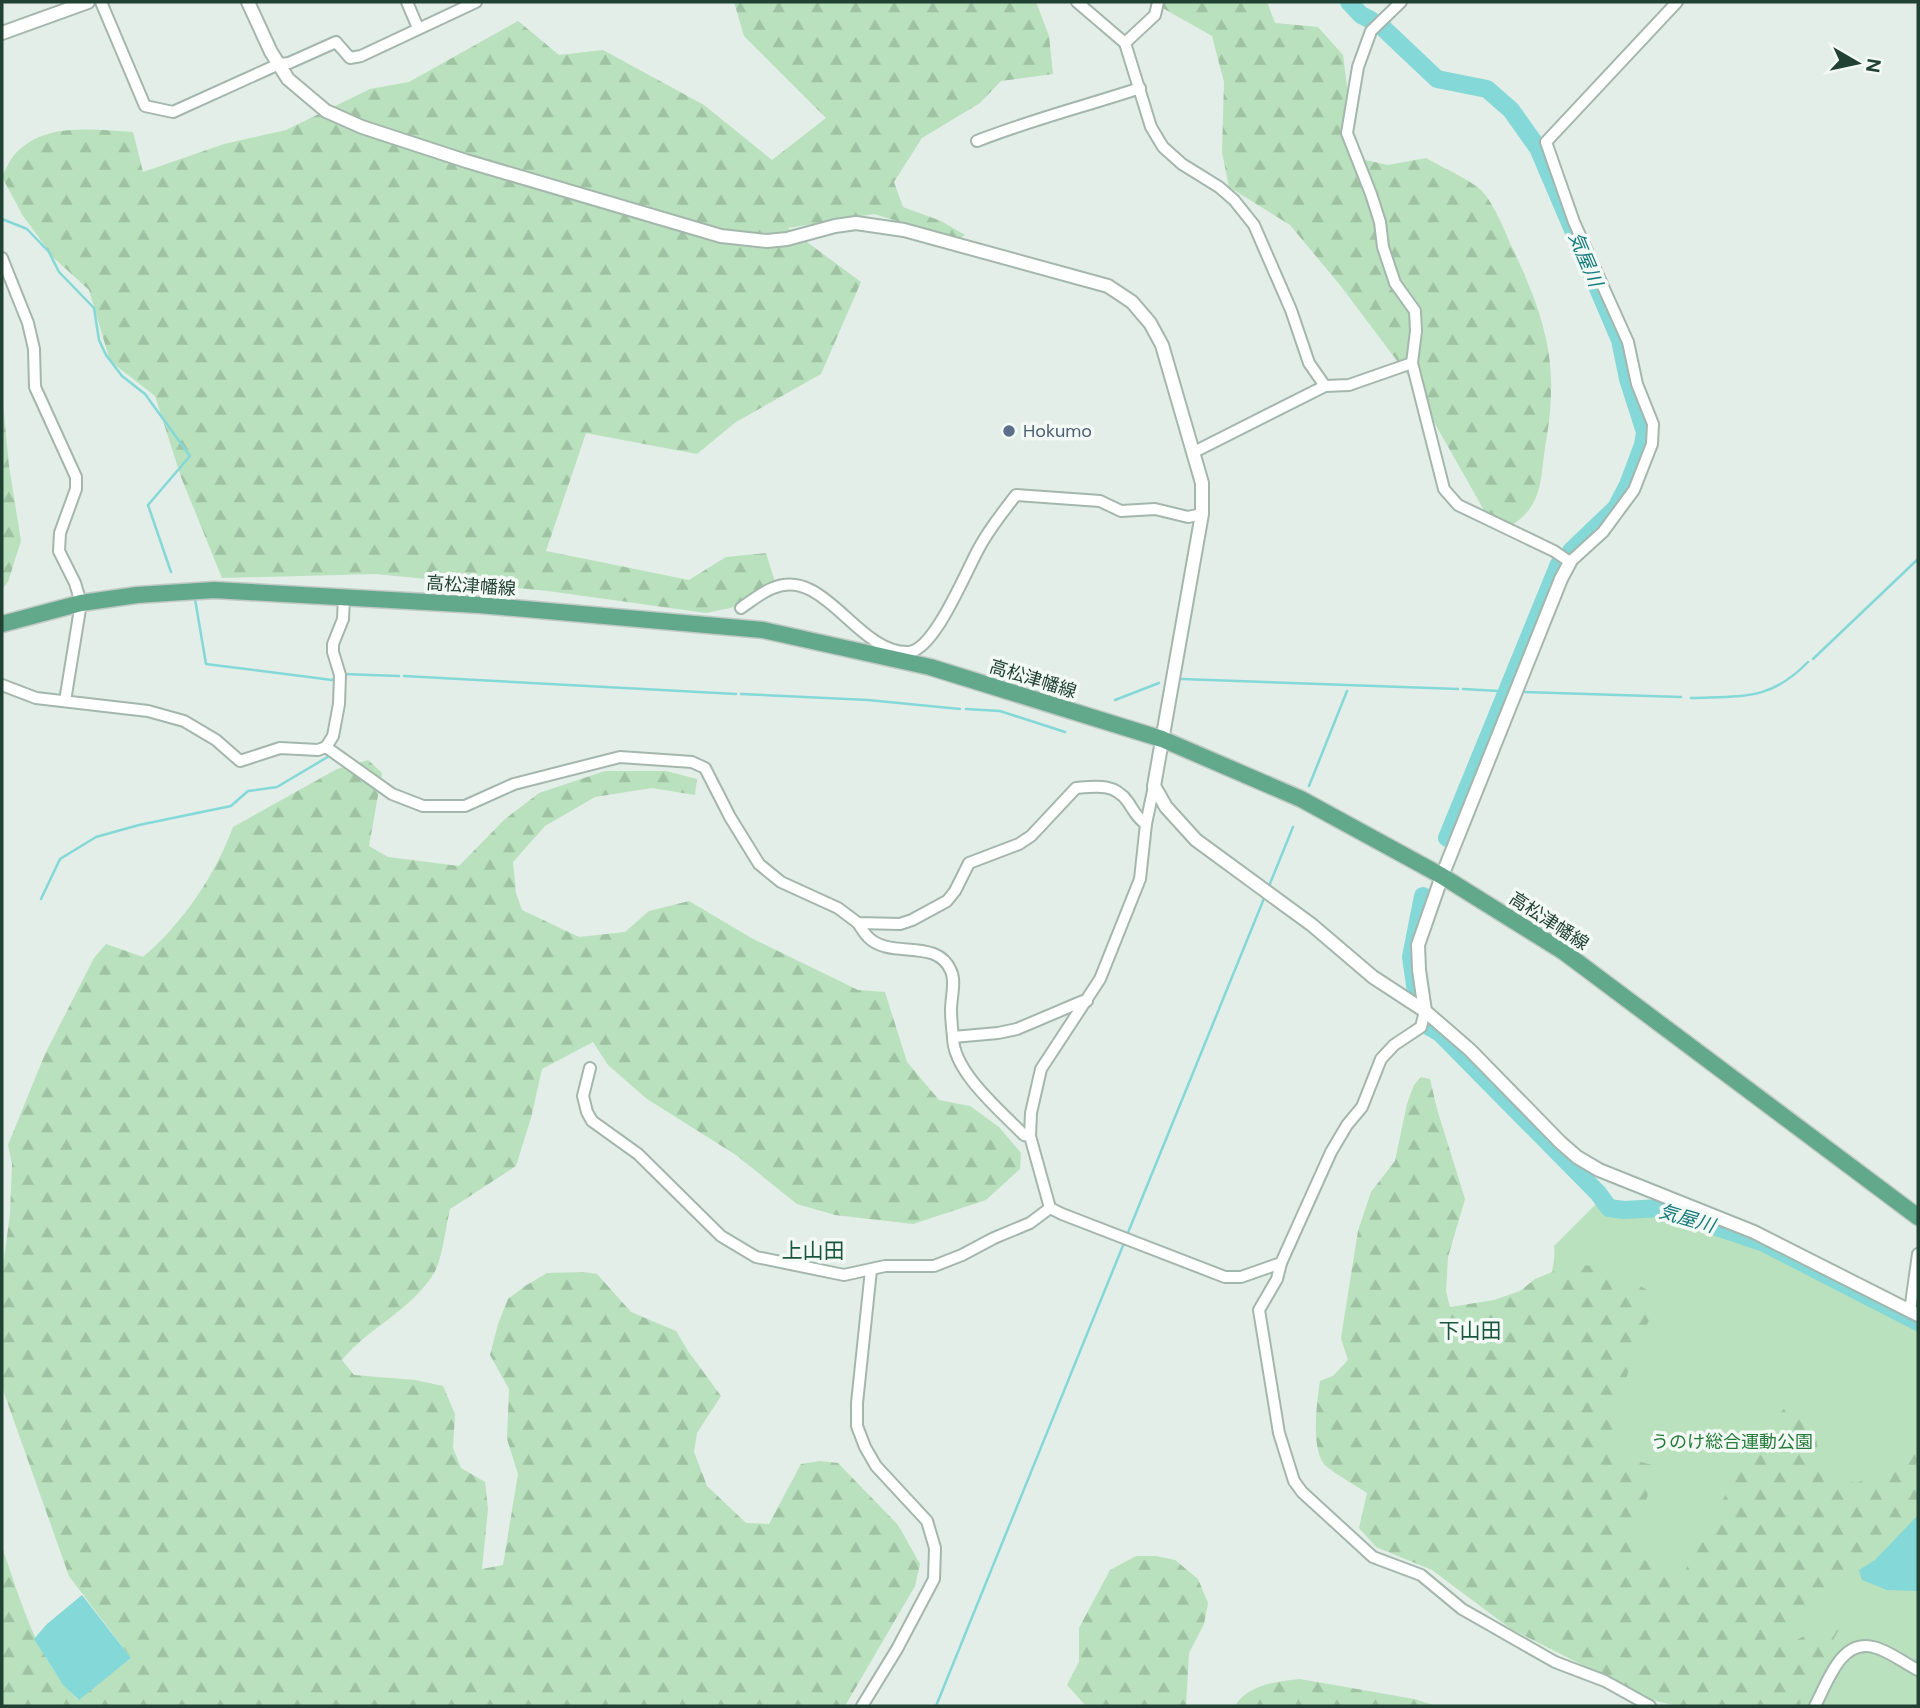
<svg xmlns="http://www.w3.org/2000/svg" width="1920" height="1708" font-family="'DM Sans','Noto Sans JP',sans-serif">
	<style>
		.green { fill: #b9e1bd }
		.forest { fill: url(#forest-firs) }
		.water { fill: #84d8d8 }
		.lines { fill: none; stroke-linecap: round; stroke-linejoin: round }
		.stream { stroke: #84d8d8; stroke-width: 2.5 }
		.river { stroke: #84d8d8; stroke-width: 18 }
		.minor-casing { stroke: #a4b7ad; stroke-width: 14 }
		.tertiary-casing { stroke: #a4b7ad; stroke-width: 16 }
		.primary-casing { stroke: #c1cac6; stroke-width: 19 }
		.minor { stroke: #fff; stroke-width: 10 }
		.tertiary { stroke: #fff; stroke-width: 12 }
		.primary { stroke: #62a88b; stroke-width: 16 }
		.service-dot { fill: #5c6f8a; stroke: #f3faf5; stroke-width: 2.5 }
		.labels { text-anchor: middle; stroke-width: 7; stroke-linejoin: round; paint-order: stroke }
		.service-label { font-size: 18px; fill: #4e5e75; stroke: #f3faf5; text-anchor: start }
		.street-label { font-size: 18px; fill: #204133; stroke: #f3faf5 }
		.park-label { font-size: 18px; fill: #267c3a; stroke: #f3faf5 }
		.water-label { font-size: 19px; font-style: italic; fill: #147b7d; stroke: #f3faf5 }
		.quarter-label { font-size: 21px; fill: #1a553e; stroke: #f3faf5 }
	</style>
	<defs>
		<pattern id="forest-firs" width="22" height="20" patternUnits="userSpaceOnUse" patternTransform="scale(1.75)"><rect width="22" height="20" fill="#b9e1bd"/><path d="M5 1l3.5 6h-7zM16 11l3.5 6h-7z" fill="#9fc2a3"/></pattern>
	</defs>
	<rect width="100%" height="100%" fill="#e2eee7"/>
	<path class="green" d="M 1597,1203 L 1669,1216 L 1759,1249 L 1918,1327 L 1918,1706 L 1692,1706 L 1508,1374 C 1522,1342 1559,1279 1554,1246 Z"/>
	<g class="forest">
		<path d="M 734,2 L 1036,2 L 1049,36 L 1053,74 L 1001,81 L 980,103 L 922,138 L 894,182 L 903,207 L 941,221 L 965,235 L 958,240 L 874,214 L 788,228 L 861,282 L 821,374 L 736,422 L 697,454 L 586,433 L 546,551 L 689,580 L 726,557 L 766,553 L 775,582 L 739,606 L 706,613 L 548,591 L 375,574 L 222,578 L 181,477 L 155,396 L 110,361 L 89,290 L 54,258 L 23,216 L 2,177 C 6,169 10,159 16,153 C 45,122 95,130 133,132 L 143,172 L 224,144 L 286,130 L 370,89 L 409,82 L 518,21 L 559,55 L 603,50 L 704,105 L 772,160 L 826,118 L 744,36 Z"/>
		<path d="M 1152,2 L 1267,2 L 1275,23 L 1318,27 L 1343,55 L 1353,135 L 1365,160 L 1388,165 L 1426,158 C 1441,167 1471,180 1482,191 C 1493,203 1504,228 1510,243 C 1532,289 1553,339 1551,391 C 1551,413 1547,435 1544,455 C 1540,487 1540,506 1512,525 L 1490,521 L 1407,374 L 1340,285 L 1290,225 L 1229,187 L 1222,152 L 1224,82 L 1212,36 Z"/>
		<polygon points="2,394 9,466 21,541 8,582 2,589"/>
		<path d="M 368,760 L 382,773 L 369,846 L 388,857 L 459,866 L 505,819 L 539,793 L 605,771 L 666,771 L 697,779 L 695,795 L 652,788 L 595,797 L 545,826 L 513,862 L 516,893 L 522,910 L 579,937 L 625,932 L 649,911 L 689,901 L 753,939 L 858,990 L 885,992 L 907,1062 L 939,1100 L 970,1106 L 999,1127 L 1021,1153 L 1020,1169 L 986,1200 L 913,1224 L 835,1215 L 797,1204 L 736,1155 L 647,1099 L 608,1065 L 593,1042 L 542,1069 L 531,1118 L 516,1166 L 450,1209 C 446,1225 442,1261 434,1273 C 411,1311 369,1327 342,1360 L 354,1375 L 415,1380 L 443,1386 L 455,1414 L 453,1448 L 461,1468 L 485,1482 L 488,1509 L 482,1569 L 503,1565 L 518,1474 L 507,1439 L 509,1389 L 490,1355 L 498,1324 L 508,1299 L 525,1286 L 547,1273 L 582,1272 L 597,1274 L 631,1312 L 676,1331 L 688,1351 L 721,1396 L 697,1433 L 694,1452 L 707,1486 L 746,1523 L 769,1524 L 801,1464 L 820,1461 L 838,1463 L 898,1525 L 920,1564 L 915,1586 L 845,1706 L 2,1706 L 2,1547 C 21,1601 36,1659 78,1700 L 131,1658 L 69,1576 L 2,1387 L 2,1274 L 10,1214 L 12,1164 L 8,1145 L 45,1054 L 94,958 L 106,944 L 143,957 C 182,924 215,876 233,827 L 337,769 Z"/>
		<path d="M 1421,1077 L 1430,1079 L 1437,1109 L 1465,1199 L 1448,1257 L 1446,1291 L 1450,1307 L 1494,1300 L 1520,1291 L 1535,1279 L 1572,1264 L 1610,1268 L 1659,1297 L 1634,1355 L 1616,1409 L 1611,1439 L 1615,1455 L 1656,1466 L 1631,1554 L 1682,1577 L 1738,1471 L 1785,1407 L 1800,1408 L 1815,1428 L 1818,1452 L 1829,1466 L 1854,1483 L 1885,1475 L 1918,1434 L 1918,1515 C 1904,1529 1891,1545 1876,1559 C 1847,1584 1799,1596 1788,1637 L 1795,1641 C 1808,1634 1824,1623 1839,1629 L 1799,1706 L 1677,1706 L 1652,1700 L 1511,1629 L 1432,1570 L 1376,1547 L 1359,1528 L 1367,1493 C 1354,1484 1338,1476 1326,1466 C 1310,1452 1317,1401 1320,1381 L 1333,1376 L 1348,1360 L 1341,1338 L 1358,1231 L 1371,1192 L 1395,1161 L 1407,1104 L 1414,1085 Z"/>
		<polygon points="1136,1556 1156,1556 1175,1560 1198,1579 1208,1603 1204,1624 1189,1653 1186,1706 1086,1706 1067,1685 1079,1662 1079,1628 1110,1570"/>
		<path d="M 1300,1679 L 1414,1699 L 1437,1706 L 1235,1706 C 1247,1685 1278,1681 1300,1679 Z"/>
	</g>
	<g class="water">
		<polygon points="1918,1515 1918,1591 1887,1590 1862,1580 1859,1570 1875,1560"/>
		<polygon points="82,1595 131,1658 79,1700 63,1685 34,1639 47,1624"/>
	</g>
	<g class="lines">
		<g class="stream">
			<polyline points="2,219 27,229 49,252 59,272 94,308 99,340 106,355 122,376 145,394 190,456 148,505 171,572"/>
			<polyline points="195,599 206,664 332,680 336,678"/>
			<polyline points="1813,659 1918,559"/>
			<polyline points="343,674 399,676"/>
			<polyline points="404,676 736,694"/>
			<polyline points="1182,679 1458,689"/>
			<polyline points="1463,689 1498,691"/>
			<polyline points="1524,692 1681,697"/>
			<polyline points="741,694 868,700 960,709"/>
			<path d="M 1691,698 C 1743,696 1770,701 1808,662"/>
			<polyline points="1115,700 1159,683"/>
			<polyline points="966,709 1000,711 1065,732"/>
			<polyline points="1309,786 1347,691"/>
			<polyline points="1269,886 1293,827"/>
			<polyline points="41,899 60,859 96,837 139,825 231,806 248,791 277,787 331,755"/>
			<polyline points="1127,1235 1265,896"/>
			<polyline points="936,1706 1124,1243"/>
		</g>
		<g class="river">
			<polyline points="1349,2 1361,15 1371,20"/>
			<polyline points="1381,26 1437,79 1487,89 1511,110 1538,148 1620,340 1628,379 1645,432 1643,445 1628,485 1616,508 1571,551"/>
			<polyline points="1447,838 1559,564"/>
			<polyline points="1416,992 1411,957 1423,896"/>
			<polyline points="1426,1025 1440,1033 1598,1193 1609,1208 1624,1210 1661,1208 1764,1243 1918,1322"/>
		</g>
		<defs>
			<g id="minor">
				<polyline points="101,2 145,106 173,112 279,64 289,63 336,42 350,58 361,56 476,2"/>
				<polyline points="407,2 418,28"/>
				<polyline points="1077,2 1125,43"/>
				<polyline points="1158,2 1155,15 1125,43 1151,127 1163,147 1182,164 1219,187 1234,200 1254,225 1291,310 1309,363 1325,386"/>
				<polyline points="1401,2 1371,31 1358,67 1347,133 1371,194 1380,222 1383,247 1395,283 1415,311 1416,331 1412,363 1444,489 1458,505 1554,551 1570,562 1603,532 1634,490 1652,444 1653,424 1637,384 1628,342 1574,222 1546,142 1677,2"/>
				<path d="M 977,141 C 1030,120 1086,106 1140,88"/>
				<polyline points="2,258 28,323 34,349 35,387 76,477 76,489 60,533 59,551 75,583 81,603 65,701"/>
				<polyline points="1194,452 1325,386 1349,385 1412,363"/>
				<path d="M 741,608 C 751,601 762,592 773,588 C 824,566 857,653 908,652 C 934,652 967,569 979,548 C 989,529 1003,512 1016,495 L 1100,501 L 1121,511 L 1155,509 L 1188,517 L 1202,514"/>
				<polyline points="2,685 36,698 148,711 184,721 216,740 240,761 280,748 318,750 326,747 333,736 339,704 340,675 333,652 333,644 343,619 344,597"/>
				<path d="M 326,747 L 392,794 L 423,806 L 465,806 L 514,784 L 620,757 L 692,762 L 705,768 L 730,817 L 759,864 L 781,882 L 838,908 L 858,923 L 900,924 L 912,920 L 947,901 L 955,891 L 969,863 L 1019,844 L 1031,836 L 1076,788 C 1096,786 1115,783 1128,802 C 1134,811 1137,818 1146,824"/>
				<polyline points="1154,786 1146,824 1140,879 1100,979 1041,1069 1031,1113 1030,1136 1050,1208 1062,1214 1225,1277 1241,1277 1281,1263"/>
				<path d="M 858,923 C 861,928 864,933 868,937 C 890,960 937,937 951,971 C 956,982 951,997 951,1010 C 951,1019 952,1028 953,1037"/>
				<polyline points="1425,1011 1421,1027 1394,1045 1381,1059 1362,1107 1347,1125 1331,1152 1281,1263 1277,1279 1259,1310 1279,1433 1294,1481 1302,1492 1373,1557 1421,1575 1462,1609 1555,1662 1605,1681 1650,1706"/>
				<polyline points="590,1068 583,1096 587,1112 592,1121 638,1154 721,1236 756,1257 844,1275 885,1266 934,1266 962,1255 994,1238 1030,1223 1050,1208"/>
				<path d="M 1030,1136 L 1024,1135 C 1001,1111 953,1072 953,1037 L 998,1033 L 1017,1029 L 1083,1001 L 1087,1001"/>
				<polyline points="1910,1311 1918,1254"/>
				<polyline points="862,1706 897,1649 934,1579 935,1548 927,1521 876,1466 865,1447 857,1426 857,1403 871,1270"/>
				<path d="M 1815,1706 C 1827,1684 1840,1639 1873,1647 C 1888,1650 1904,1663 1918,1670"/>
			</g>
			<g id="tertiary">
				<polyline points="248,2 271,52 288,79 326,111 362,127 466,161 721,236 767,241 787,239 835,226 856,223 904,230 1108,286 1132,302 1150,323 1162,345 1202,483 1202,514 1154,786 1166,807 1196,840 1312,925 1373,977 1425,1011 1470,1050 1560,1142 1577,1157 1599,1170 1754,1232 1918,1315"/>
				<polyline points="2,33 88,2"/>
				<polyline points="1425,1011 1419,970 1418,945 1442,876 1561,579 1570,562"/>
			</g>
			<polyline id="primary" points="2,624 81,603 137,595 214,590 479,605 763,630 930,667 1162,739 1301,799 1442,876 1564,952 1918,1217"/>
		</defs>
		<use href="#minor" class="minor-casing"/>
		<use href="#tertiary" class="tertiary-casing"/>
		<use href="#primary" class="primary-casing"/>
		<use href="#minor" class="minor"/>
		<use href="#tertiary" class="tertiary"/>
		<use href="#primary" class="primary"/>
	</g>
	<circle class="service-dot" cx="1009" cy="431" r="7"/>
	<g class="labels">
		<g class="service-label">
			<text x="1023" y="437">Hokumo</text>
		</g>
		<g class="street-label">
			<text transform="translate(471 586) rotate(4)" y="6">高松津幡線</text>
			<text transform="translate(1033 679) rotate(17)" y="6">高松津幡線</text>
			<text transform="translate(1549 921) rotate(33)" y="6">高松津幡線</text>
		</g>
		<g class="park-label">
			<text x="1732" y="1448">うのけ総合運動公園</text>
		</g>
		<g class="water-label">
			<text transform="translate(1586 259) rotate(67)" y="7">気屋川</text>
			<text transform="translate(1687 1218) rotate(16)" y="7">気屋川</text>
		</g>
		<g class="quarter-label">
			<text x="813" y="1258">上山田</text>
			<text x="1470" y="1338">下山田</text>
		</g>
	</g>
	<rect width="1920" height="1708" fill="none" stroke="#204133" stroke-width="7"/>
	<g transform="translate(1857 63) rotate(99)" stroke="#f3faf5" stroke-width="5" paint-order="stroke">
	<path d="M0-5L12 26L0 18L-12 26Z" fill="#204133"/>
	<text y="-10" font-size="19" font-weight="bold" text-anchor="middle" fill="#204133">N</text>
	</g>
</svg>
